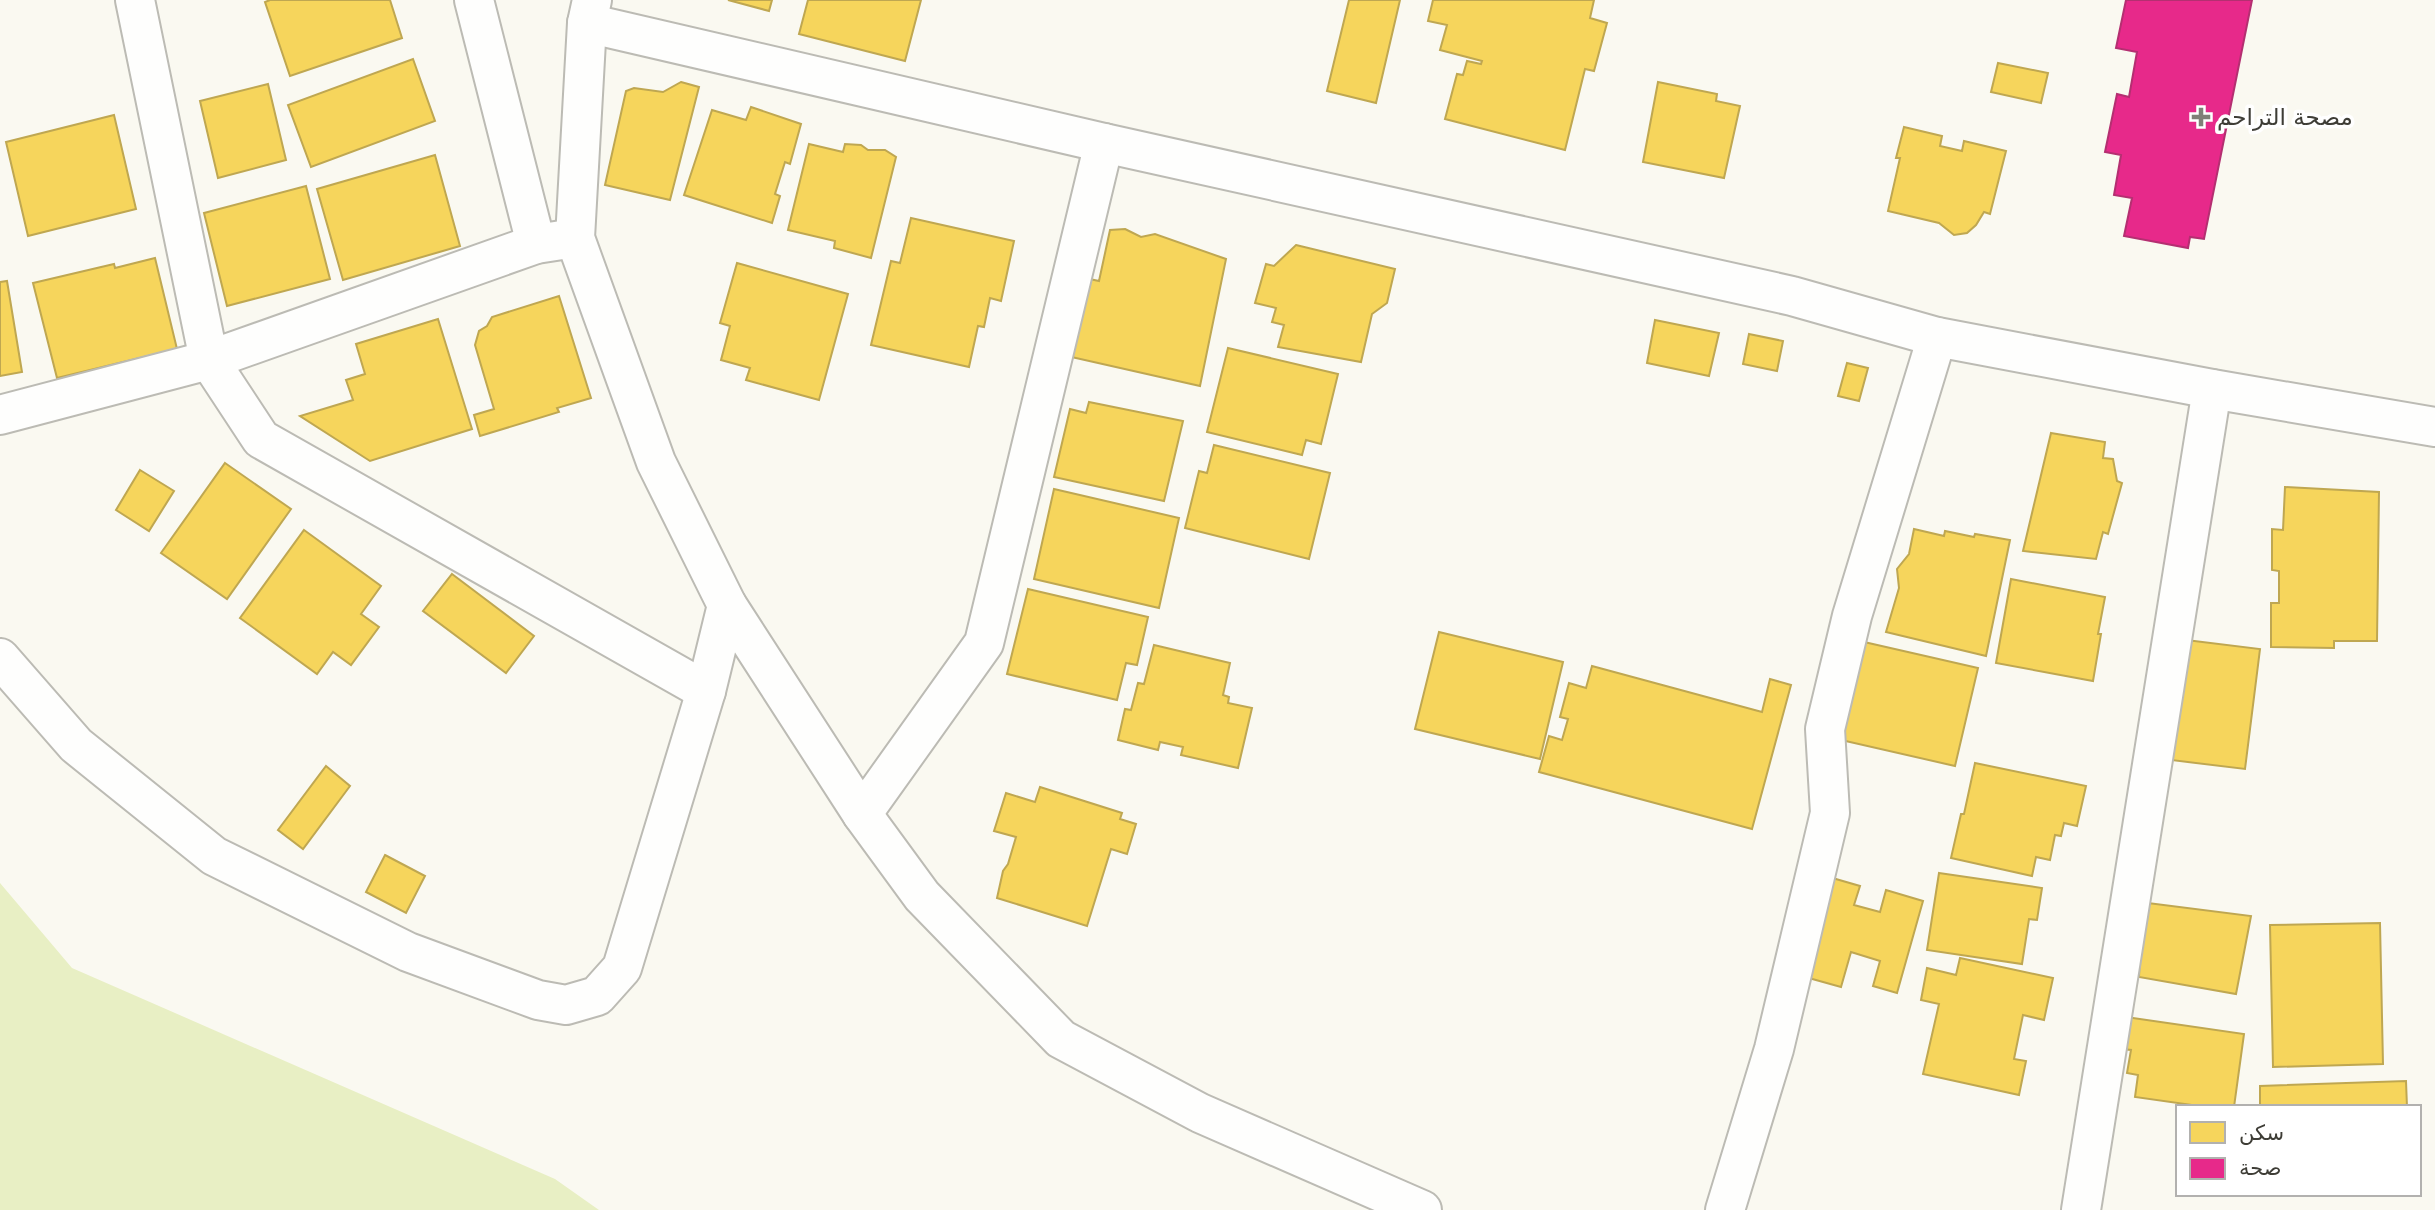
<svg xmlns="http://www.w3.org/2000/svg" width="2435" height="1210" font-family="'DejaVu Sans',Vazirmatn,sans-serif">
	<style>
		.green { fill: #e8efc4 }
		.homes { fill: #f6d55c; stroke: #bfa751; stroke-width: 2 }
		.health { fill: #e7298a; stroke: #b42f71; stroke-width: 2 }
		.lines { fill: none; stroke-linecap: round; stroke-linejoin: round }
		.minor-casing { stroke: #bcbbb4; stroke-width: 42 }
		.minor { stroke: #fefefd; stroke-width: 38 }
		.poi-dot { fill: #807f77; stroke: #fff; stroke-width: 2.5 }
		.labels { text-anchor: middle; stroke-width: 7; stroke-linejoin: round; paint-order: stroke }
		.poi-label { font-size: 23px; fill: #3e3d36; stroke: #fff; text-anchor: start }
	</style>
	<rect width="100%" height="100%" fill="#faf9f1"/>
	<polygon class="green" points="0,883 72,968 555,1179 599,1210 0,1210"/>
	<g class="homes">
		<polygon points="270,0 390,0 402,38 290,76 265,2"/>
		<polygon points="728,0 772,0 769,11"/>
		<polygon points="808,0 921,0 905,61 799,34"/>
		<polygon points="1349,0 1400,0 1376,103 1327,91"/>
		<polygon points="1433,0 1594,0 1590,18 1607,23 1594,71 1585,69 1565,150 1445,119 1457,74 1463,75 1467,61 1481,64 1482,61 1440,50 1447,25 1428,21"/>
		<polygon points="413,59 435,121 311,167 288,105"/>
		<polygon points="1998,63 2048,73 2041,103 1991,92"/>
		<polygon points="681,82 699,87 670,200 605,185 626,91 634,88 663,92"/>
		<polygon points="1658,82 1717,94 1716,101 1740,106 1724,178 1643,162"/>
		<polygon points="268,84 286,160 218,178 200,101"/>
		<polygon points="751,107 801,124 790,164 785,162 775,194 780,196 772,223 684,195 712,110 746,120"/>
		<polygon points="114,115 136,209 28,236 6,142"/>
		<polygon points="1904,127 1942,136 1940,146 1962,151 1964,141 2006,151 1990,214 1984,212 1976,225 1967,233 1954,235 1939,223 1888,211 1900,158 1896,158"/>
		<polygon points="809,144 843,152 845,144 861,145 868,150 885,150 896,157 871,258 834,248 835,241 788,230"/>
		<polygon points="435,155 460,246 343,280 317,189"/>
		<polygon points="306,186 330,279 227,306 204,213"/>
		<polygon points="911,218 1014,241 1001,301 990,298 984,327 978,326 969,367 871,345 891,261 900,263"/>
		<polygon points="1125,229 1141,237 1155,234 1226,259 1200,386 1067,356 1085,278 1099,281 1110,230"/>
		<polygon points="1296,245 1395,269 1387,303 1372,314 1361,362 1278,347 1284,325 1272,322 1276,308 1255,303 1266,264 1274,266"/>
		<polygon points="155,258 177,349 57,378 33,283 114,264 115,268"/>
		<polygon points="737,263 848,294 819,400 746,380 750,368 721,360 730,326 720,323"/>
		<polygon points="7,281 22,372 0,376 0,282"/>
		<polygon points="559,296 591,398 557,408 559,412 480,436 474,415 494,409 475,345 479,331 487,326 492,317"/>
		<polygon points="438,319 472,429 370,461 300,416 353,400 346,380 365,374 356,344"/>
		<polygon points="1655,320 1719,333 1709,376 1647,363"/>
		<polygon points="1749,334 1783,341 1777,371 1743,364"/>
		<polygon points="1228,348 1338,374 1321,444 1306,440 1302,455 1207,432"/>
		<polygon points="1847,363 1868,368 1859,401 1838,396"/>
		<polygon points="1089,402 1183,421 1164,501 1054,477 1070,409 1086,413"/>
		<polygon points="2051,433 2105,442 2103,458 2113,459 2117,481 2122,483 2108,534 2103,532 2096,559 2023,551"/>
		<polygon points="1214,445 1330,473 1309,559 1185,528 1199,471 1207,473"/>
		<polygon points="225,463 291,509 227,599 161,553"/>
		<polygon points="140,470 174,491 149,531 116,510"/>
		<polygon points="2285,487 2379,492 2377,641 2334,641 2334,648 2271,647 2271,603 2279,603 2279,571 2272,570 2272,529 2283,530"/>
		<polygon points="1054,489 1179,518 1159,608 1034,579"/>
		<polygon points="1914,529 1944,536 1945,531 1974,537 1975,534 2010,540 1986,656 1886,632 1899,588 1897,569 1909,554"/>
		<polygon points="304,530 381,586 361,614 379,627 351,665 333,652 317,674 240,618"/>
		<polygon points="452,574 534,636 506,673 423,611"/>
		<polygon points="2011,579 2105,597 2098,634 2101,634 2093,681 1996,663"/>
		<polygon points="1028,589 1148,617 1137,665 1126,663 1117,700 1007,674"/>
		<polygon points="1439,632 1563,662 1540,759 1415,729"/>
		<polygon points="1851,639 1978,668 1955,766 1828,737"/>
		<polygon points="2178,639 2260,649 2245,769 2163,759"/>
		<polygon points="1154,645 1230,663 1223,695 1229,697 1228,703 1252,708 1238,768 1181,755 1183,747 1160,742 1158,750 1118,740 1125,709 1131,710 1138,683 1144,684"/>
		<polygon points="1592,666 1762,712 1770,679 1791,685 1752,829 1539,772 1549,736 1562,740 1568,719 1560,717 1569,683 1586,688"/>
		<polygon points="1975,763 2086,786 2077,826 2064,823 2061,836 2055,835 2050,860 2036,857 2032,876 1951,858 1961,814 1964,814"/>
		<polygon points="326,766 350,786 303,849 278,830"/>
		<polygon points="1040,787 1122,813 1120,819 1136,824 1127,854 1111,849 1087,926 997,898 1003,871 1008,864 1016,837 994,831 1006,793 1035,802"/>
		<polygon points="385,855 425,876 406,913 366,892"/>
		<polygon points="1939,873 2042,888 2037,920 2029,919 2022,964 1927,950"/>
		<polygon points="1829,877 1860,886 1854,905 1880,912 1886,890 1923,901 1897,993 1873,986 1880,961 1851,952 1841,987 1798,975"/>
		<polygon points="2132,901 2251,916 2236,994 2139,977 2140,953"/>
		<polygon points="2380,923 2383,1064 2273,1067 2270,925"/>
		<polygon points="1960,958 2053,978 2044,1020 2023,1015 2014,1059 2026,1061 2019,1095 1923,1074 1939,1004 1921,1000 1927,968 1956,975"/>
		<polygon points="2126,1017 2244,1034 2234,1107 2206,1107 2135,1097 2138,1075 2127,1073 2131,1050 2122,1049"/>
		<polygon points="2406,1081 2407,1107 2260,1107 2260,1086"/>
	</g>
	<polygon class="health" points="2126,0 2252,0 2204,239 2190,237 2188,248 2124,236 2132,198 2114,195 2121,155 2105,152 2117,94 2129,97 2137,52 2116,48"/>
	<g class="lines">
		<defs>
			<g id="minor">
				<polyline points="135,0 209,360 261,439 706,691"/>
				<polyline points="474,0 536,244"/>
				<polyline points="592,0 587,23 1104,143 1792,296 1937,337 2212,389 2435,427"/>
				<polyline points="0,415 209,360 536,244 575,238"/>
				<polyline points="727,605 862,814 922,896 1061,1039 1200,1113 1422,1210"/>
				<polyline points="0,658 76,745 214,856 408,952 538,1000 566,1005 597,996 622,968 706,691 727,605 656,462 575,238 587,23"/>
				<polyline points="862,814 984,643 1104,143"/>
				<polyline points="1725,1210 1774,1049 1830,813 1825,729 1852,616 1937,337"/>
				<polyline points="2081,1210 2212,389"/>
			</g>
		</defs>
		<use href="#minor" class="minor-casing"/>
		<use href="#minor" class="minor"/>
	</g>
	<path class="poi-dot" d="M2197.5 106.5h7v7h7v7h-7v7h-7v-7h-7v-7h7z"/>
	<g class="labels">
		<g class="poi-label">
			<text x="2217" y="125">مصحة التراحم</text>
		</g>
	</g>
	<rect x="2176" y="1105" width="245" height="91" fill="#ffffff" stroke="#b2b1af" stroke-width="2"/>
	<rect x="2190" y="1122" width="35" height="21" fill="#f6d55c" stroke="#b2b1af" stroke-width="2"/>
	<text x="2239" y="1140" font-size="21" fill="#3e3d36">سكن</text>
	<rect x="2190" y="1158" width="35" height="21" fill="#e7298a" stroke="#b2b1af" stroke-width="2"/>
	<text x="2239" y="1175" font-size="21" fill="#3e3d36">صحة</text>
</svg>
